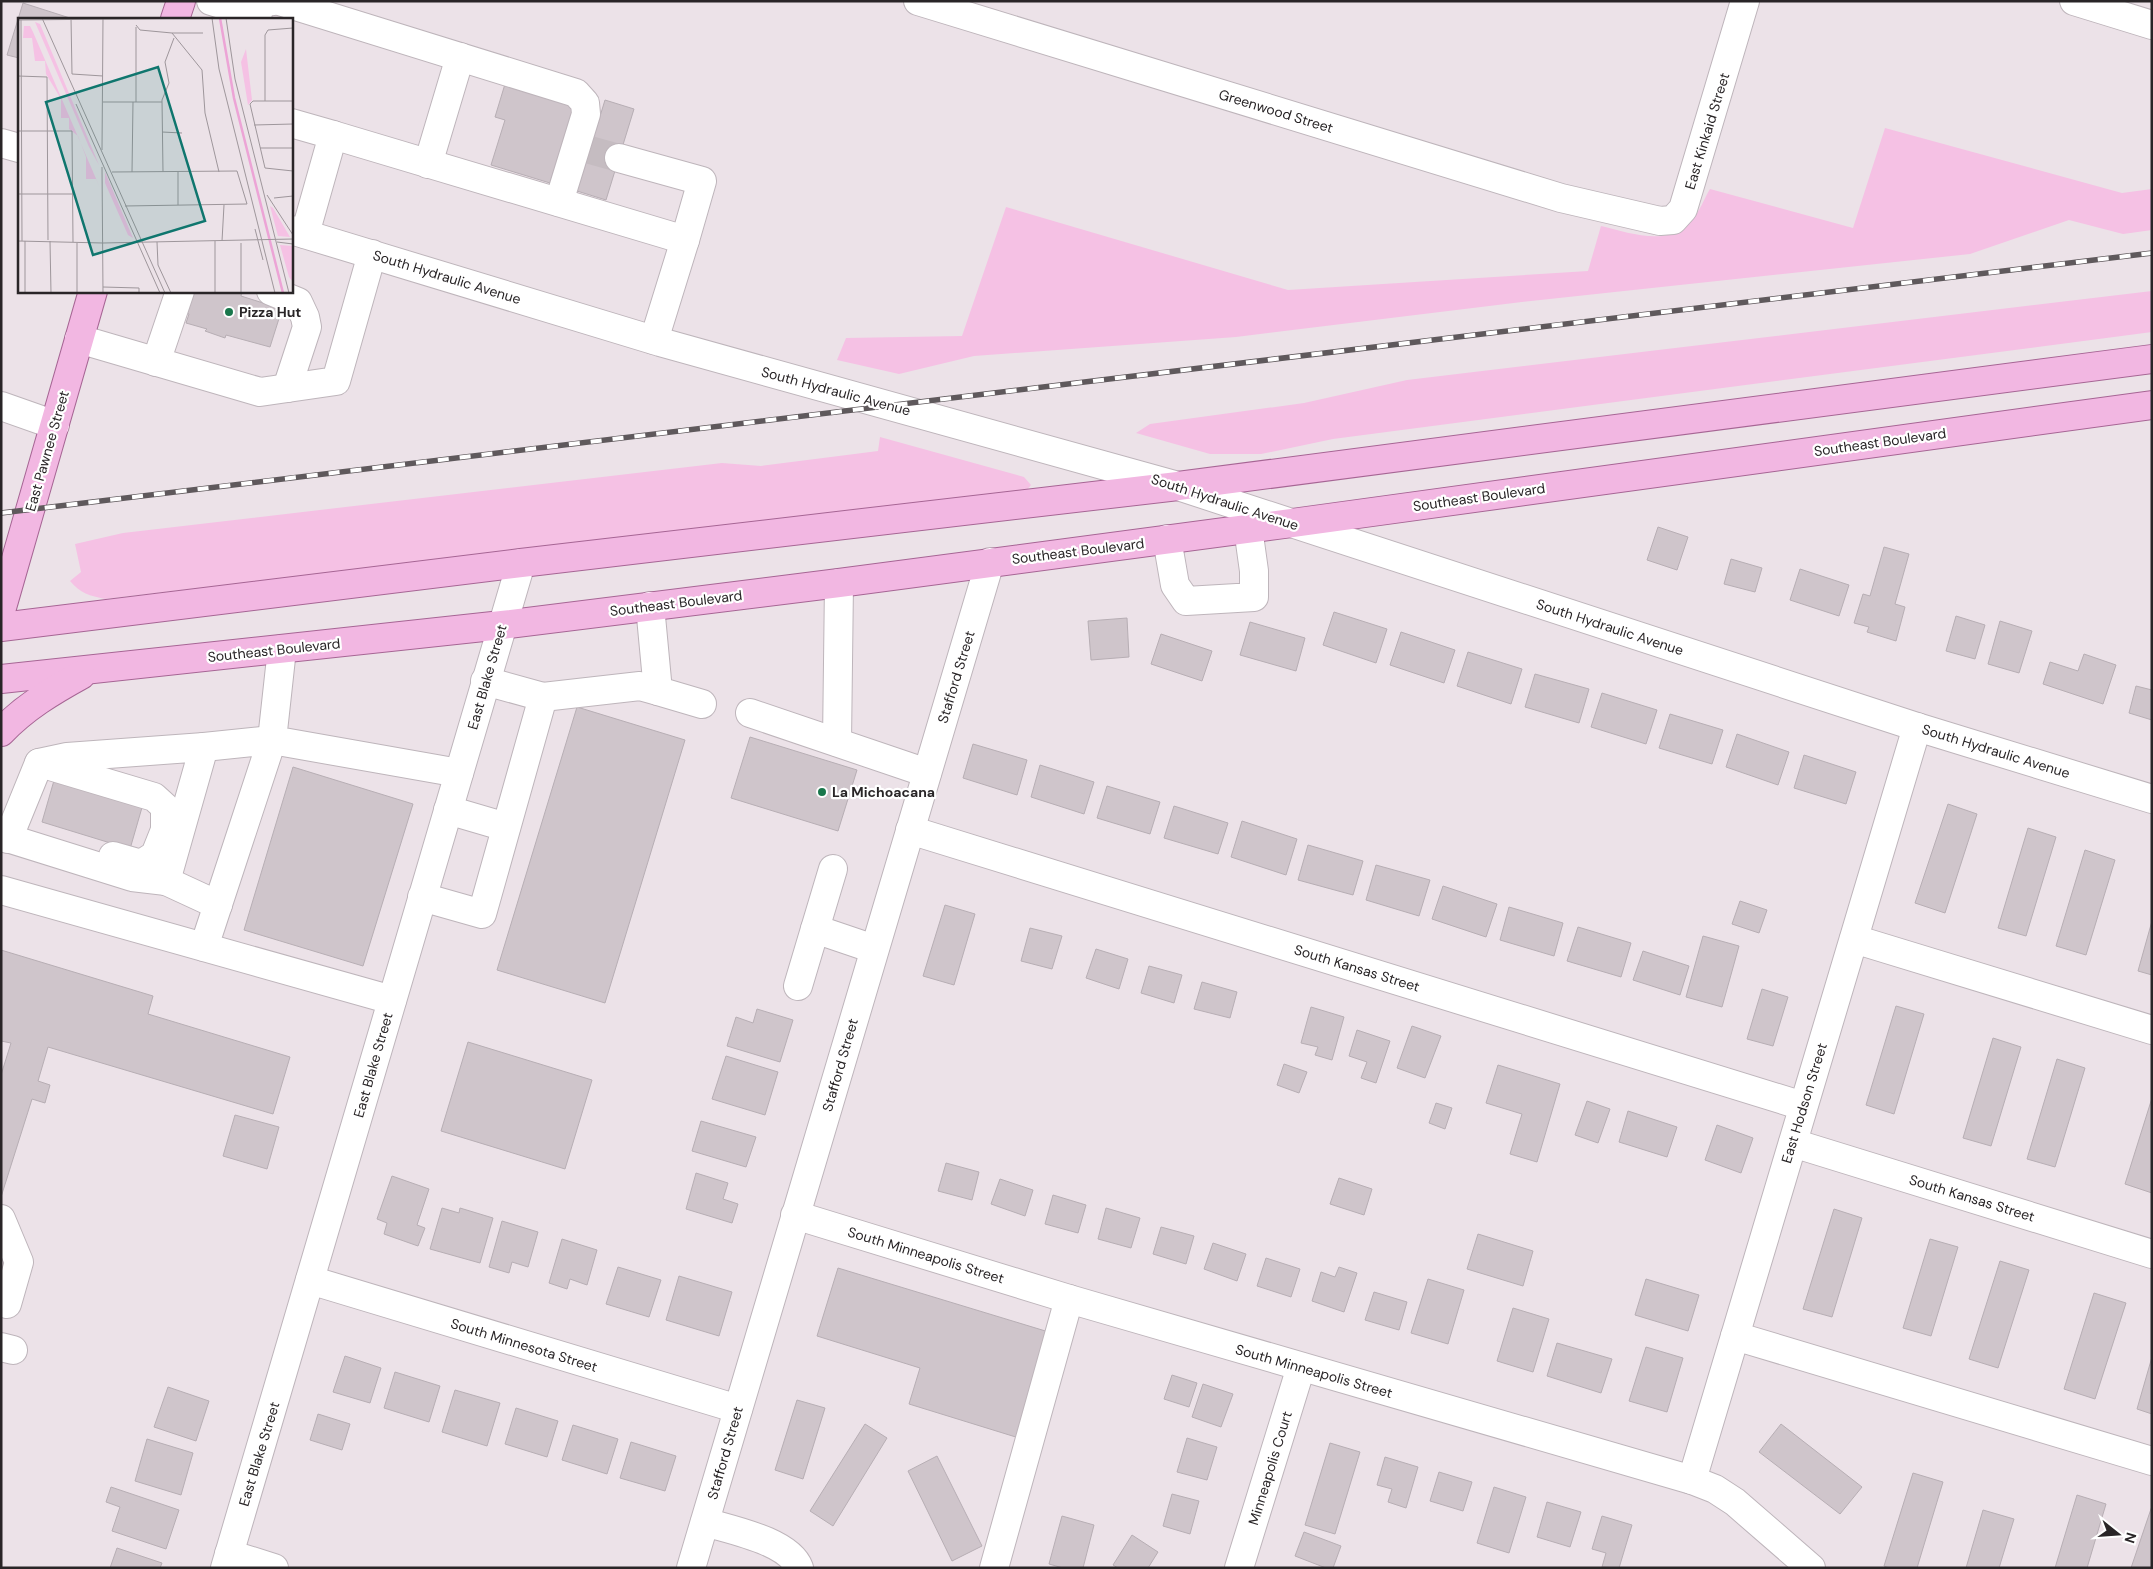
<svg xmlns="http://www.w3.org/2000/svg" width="2153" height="1569" font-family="'DM Sans',sans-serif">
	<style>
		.green { fill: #f5c1e4 }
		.building { fill: #cfc5cb; stroke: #b7aeb4 }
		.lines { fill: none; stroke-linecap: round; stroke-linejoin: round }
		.minor-tunnel { stroke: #c5bcc1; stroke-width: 28; stroke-dasharray: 28 14; stroke-linecap: butt }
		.minor-casing { stroke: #beb5bb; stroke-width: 30 }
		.major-casing { stroke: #a66594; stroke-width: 30 }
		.minor { stroke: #fff; stroke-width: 28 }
		.major { stroke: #f2b7e2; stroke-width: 28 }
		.rail-casing { stroke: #5f595c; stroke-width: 5.5 }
		.rail { stroke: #fff; stroke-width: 4; stroke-dasharray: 11; stroke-linecap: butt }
		.poi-dot { fill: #19774c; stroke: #fff; stroke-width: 2 }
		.labels { text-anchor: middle; stroke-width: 4.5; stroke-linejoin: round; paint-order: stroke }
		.street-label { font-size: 14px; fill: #292527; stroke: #fff }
		.poi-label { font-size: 14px; font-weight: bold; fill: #292527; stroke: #fff; text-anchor: start }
		.inset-river { fill: none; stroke: #eca4d6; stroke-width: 2.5 }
		.inset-road { fill: none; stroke: #9e969b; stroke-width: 1 }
		.view { fill: #0f766e; fill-opacity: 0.15; stroke: #0f766e; stroke-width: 2.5 }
		.inset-edge { fill: none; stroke: #292527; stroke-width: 2.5 }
	</style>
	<rect width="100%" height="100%" fill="#ece2e8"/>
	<g class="green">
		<path d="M 1885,128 L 2122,193 L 2152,189 L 2152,230 L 2123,234 L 2069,220 L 1970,254 L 1531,301 L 1236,337 L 974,356 L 899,374 L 837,360 L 846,338 L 962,336 L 1006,207 L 1288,290 L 1588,271 L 1601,226 C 1631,233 1669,248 1692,220 C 1700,211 1704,199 1710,189 L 1853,228 Z"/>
		<polygon points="2152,291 2152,332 1333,439 1261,454 1210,454 1136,433 1150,424 1304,403 1407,380"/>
		<path d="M 880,437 L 1024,477 L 1031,485 L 1026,491 L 105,599 C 90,596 80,593 70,581 L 81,572 L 75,544 L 123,533 L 722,463 L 761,466 L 878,451 Z"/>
	</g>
	<g class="building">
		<polygon points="23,3 73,19 19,19 19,58 7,55"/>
		<polygon points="505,84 574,106 550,183 491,165 505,120 495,117"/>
		<polygon points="605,100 634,109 606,200 577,191"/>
		<polygon points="191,291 242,291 241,296 282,309 270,347 226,335 225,338 205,331 207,329 186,323 189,314 185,312"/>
		<polygon points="1658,527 1688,537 1677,570 1647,560"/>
		<polygon points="1884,547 1909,554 1895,604 1905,607 1896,641 1867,632 1869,627 1854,623 1863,594 1870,596"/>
		<polygon points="1731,559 1762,568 1755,592 1724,584"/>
		<polygon points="1800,569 1849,585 1839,616 1790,600"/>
		<polygon points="1334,612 1387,629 1376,663 1323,645"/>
		<polygon points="1956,616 1985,625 1975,659 1946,651"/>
		<polygon points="1127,618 1129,657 1091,660 1088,621"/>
		<polygon points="2000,621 2032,631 2019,673 1988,664"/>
		<polygon points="1250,622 1305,638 1296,671 1240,655"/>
		<polygon points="1401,632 1455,650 1444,683 1390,665"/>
		<polygon points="1161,634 1212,651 1202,681 1151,664"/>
		<polygon points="1468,652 1522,669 1511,704 1457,686"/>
		<polygon points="2084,654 2116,665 2103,704 2043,684 2050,662 2078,671"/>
		<polygon points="1535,674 1589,689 1579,723 1525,707"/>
		<polygon points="2136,686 2152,690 2152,720 2129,713"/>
		<polygon points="1602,693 1657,710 1646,744 1591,727"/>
		<polygon points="577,707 685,740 605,1003 497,970"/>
		<polygon points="1670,714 1723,730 1712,764 1659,748"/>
		<polygon points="1737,734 1789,752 1778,785 1726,767"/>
		<polygon points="750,737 857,770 838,831 731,798"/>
		<polygon points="973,744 1027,760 1017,795 963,778"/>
		<polygon points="1804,755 1856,772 1846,804 1794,788"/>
		<polygon points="1040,765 1094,782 1084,814 1031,797"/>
		<polygon points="293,767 413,804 363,966 244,930"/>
		<polygon points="55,777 143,804 130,849 42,822"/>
		<polygon points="1107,786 1160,802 1150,834 1097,818"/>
		<polygon points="1948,804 1977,814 1945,913 1915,903"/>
		<polygon points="1174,806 1228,823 1218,854 1164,838"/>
		<polygon points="1242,821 1297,839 1286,875 1231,857"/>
		<polygon points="2028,828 2056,837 2026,936 1998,928"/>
		<polygon points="1308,845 1363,861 1353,895 1298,880"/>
		<polygon points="2085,850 2115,860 2086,955 2056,946"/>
		<polygon points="1376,865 1430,880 1419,916 1366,900"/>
		<polygon points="1443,886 1497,904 1486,937 1432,919"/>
		<polygon points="1740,901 1767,910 1759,933 1732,924"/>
		<polygon points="945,905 975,914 954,985 923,976"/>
		<polygon points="1509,907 1563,923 1554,956 1500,940"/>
		<polygon points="2152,921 2152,975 2138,971"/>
		<polygon points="1578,927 1631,943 1621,977 1567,961"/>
		<polygon points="1030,928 1062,936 1052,969 1021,961"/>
		<polygon points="1703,936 1739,946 1722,1007 1686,997"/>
		<polygon points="1096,949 1128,959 1119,989 1086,978"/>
		<polygon points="1,950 153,996 148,1014 290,1057 273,1114 48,1047 38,1081 50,1085 45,1103 32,1099 1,1197 1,1075 11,1043 1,1041"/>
		<polygon points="1643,951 1689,966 1680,995 1633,980"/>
		<polygon points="1149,966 1182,975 1174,1003 1141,993"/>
		<polygon points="1202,982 1237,992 1230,1018 1194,1009"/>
		<polygon points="1762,989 1788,997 1773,1046 1747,1039"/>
		<polygon points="1896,1006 1924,1014 1894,1114 1866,1105"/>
		<polygon points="1311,1007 1344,1017 1332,1060 1315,1055 1318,1047 1301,1043"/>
		<polygon points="757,1009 793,1020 780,1062 727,1046 736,1017 753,1023"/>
		<polygon points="1412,1026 1441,1036 1425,1078 1397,1068"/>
		<polygon points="1357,1030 1390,1041 1376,1083 1361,1078 1367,1062 1349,1056"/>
		<polygon points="1993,1038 2021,1047 1991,1146 1963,1138"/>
		<polygon points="468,1042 592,1080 565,1169 441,1131"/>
		<polygon points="726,1056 778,1072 765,1115 712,1099"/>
		<polygon points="2057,1059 2085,1068 2055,1167 2027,1159"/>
		<polygon points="1284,1064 1307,1072 1299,1093 1277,1085"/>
		<polygon points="1498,1065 1560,1084 1537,1162 1510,1154 1522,1114 1486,1103"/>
		<polygon points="2152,1098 2152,1193 2125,1184"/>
		<polygon points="1587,1101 1610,1109 1598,1143 1575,1135"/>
		<polygon points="1436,1103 1452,1108 1445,1129 1429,1123"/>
		<polygon points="1628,1111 1677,1127 1667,1157 1619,1142"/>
		<polygon points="235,1115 279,1127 267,1169 223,1156"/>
		<polygon points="701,1121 756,1137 746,1167 692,1151"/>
		<polygon points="1717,1125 1753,1138 1741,1173 1705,1160"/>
		<polygon points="946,1163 979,1172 972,1200 938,1191"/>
		<polygon points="696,1173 728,1183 723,1199 738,1204 732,1223 686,1209"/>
		<polygon points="392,1176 429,1189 417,1225 425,1228 418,1246 384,1234 387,1223 377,1219"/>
		<polygon points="1339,1178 1372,1189 1364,1215 1330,1204"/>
		<polygon points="1000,1179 1033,1190 1025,1216 991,1204"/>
		<polygon points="1053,1195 1086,1205 1078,1233 1045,1224"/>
		<polygon points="442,1208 459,1213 460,1208 493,1218 480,1263 430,1249"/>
		<polygon points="1106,1208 1140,1218 1131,1248 1098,1239"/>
		<polygon points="1834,1209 1862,1218 1832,1317 1803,1309"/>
		<polygon points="502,1221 538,1232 528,1267 512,1262 509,1273 489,1267"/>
		<polygon points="1161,1227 1194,1236 1186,1264 1153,1254"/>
		<polygon points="1478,1234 1533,1251 1523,1286 1467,1269"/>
		<polygon points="562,1239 597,1250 587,1285 570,1279 567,1289 549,1283"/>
		<polygon points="1930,1239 1958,1247 1931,1336 1903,1328"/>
		<polygon points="1213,1243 1246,1254 1237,1281 1204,1269"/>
		<polygon points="1266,1258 1300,1269 1291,1297 1257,1286"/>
		<polygon points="2000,1261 2029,1270 1998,1368 1969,1359"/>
		<polygon points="618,1267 661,1280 649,1317 606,1304"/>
		<polygon points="1339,1267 1357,1273 1344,1312 1312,1301 1321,1272 1335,1277"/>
		<polygon points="838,1268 1052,1333 1019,1438 909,1404 920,1368 817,1336"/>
		<polygon points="679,1276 732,1292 719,1336 666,1320"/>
		<polygon points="1428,1279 1464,1290 1448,1344 1411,1333"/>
		<polygon points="1646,1279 1699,1295 1688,1331 1635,1315"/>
		<polygon points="1374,1292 1407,1302 1399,1330 1365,1320"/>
		<polygon points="2094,1293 2126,1303 2095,1399 2064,1389"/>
		<polygon points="1513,1308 1549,1319 1533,1372 1497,1361"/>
		<polygon points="1557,1343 1612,1359 1601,1393 1547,1376"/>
		<polygon points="1646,1347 1683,1358 1667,1412 1629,1401"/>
		<polygon points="345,1356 381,1368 370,1403 333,1392"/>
		<polygon points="2152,1357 2152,1414 2137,1409"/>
		<polygon points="395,1372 440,1386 429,1422 384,1408"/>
		<polygon points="1172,1375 1197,1383 1189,1407 1164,1399"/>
		<polygon points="1203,1384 1233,1394 1221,1427 1192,1417"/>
		<polygon points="168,1387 209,1401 196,1441 154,1427"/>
		<polygon points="455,1390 500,1403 487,1446 442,1432"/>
		<polygon points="797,1400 825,1408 803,1479 775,1470"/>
		<polygon points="516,1408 558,1421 547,1457 505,1444"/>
		<polygon points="318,1414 350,1424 342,1450 310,1440"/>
		<polygon points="865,1424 887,1438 833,1526 810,1511"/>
		<polygon points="1781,1424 1862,1487 1840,1514 1759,1452"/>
		<polygon points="573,1425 618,1439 607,1474 562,1460"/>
		<polygon points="1187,1438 1217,1447 1207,1480 1177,1472"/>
		<polygon points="147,1439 193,1453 181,1495 135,1481"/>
		<polygon points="631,1442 676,1456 665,1491 620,1478"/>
		<polygon points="1330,1443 1360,1452 1335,1534 1305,1525"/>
		<polygon points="937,1456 982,1546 952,1561 908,1471"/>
		<polygon points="1385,1457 1418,1467 1406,1508 1388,1502 1392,1489 1377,1485"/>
		<polygon points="1439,1472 1472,1482 1463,1511 1430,1501"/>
		<polygon points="1913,1473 1943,1482 1917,1568 1889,1568 1884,1566"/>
		<polygon points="111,1487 179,1510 166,1549 112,1531 120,1507 106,1502"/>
		<polygon points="1494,1487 1526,1497 1509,1553 1477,1543"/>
		<polygon points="1172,1494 1199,1501 1190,1534 1163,1526"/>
		<polygon points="2077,1495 2106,1504 2087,1568 2055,1568"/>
		<polygon points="1547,1502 1581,1512 1570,1547 1537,1537"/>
		<polygon points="2152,1506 2152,1568 2131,1568"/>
		<polygon points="1983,1510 2014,1519 1999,1568 1966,1568"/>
		<polygon points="1062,1516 1094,1525 1083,1568 1063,1568 1049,1564"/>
		<polygon points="1602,1516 1632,1525 1619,1568 1602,1567 1606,1553 1592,1549"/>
		<polygon points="1304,1532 1341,1546 1333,1568 1326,1568 1295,1556"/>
		<polygon points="1132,1535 1158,1552 1148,1568 1118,1568 1113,1565"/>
		<polygon points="117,1548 162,1563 160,1568 110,1568"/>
	</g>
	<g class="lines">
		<polyline class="minor-tunnel" points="590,150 619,158"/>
		<defs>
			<g id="minor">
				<polyline points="211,1 256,15 264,2 273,1"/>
				<polyline points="279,1 576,93 585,103 586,114 559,202"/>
				<polyline points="918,1 1561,198 1660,221 1673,220 1683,209 1745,1"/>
				<polyline points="2074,1 2152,25"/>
				<polyline points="291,123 333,135 305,234"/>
				<polyline points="333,135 685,240 654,340"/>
				<polyline points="1,143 19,148"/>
				<polyline points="619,158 702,181 685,240"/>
				<polyline points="428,164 460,57"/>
				<polyline points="291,230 660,342 1178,486 1917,727 2152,799"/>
				<polyline points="271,291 298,302 305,317 307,327 287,388"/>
				<polyline points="79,339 260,392 336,381 372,254"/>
				<polyline points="156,362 180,291"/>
				<polyline points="1,406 55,425"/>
				<polyline points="1167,539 1175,585 1186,601 1254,597 1254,571 1248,528"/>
				<polyline points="650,606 658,691 702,704"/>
				<polyline points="282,649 272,740 459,773"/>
				<polyline points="485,681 543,697"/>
				<polyline points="750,713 927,773"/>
				<polyline points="837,742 839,583"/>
				<polyline points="204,747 272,740 204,947"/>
				<polyline points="40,763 154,797 165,807 165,830 155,855 141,864 113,856"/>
				<polyline points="448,810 506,827"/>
				<polyline points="910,830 1803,1106"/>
				<polyline points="1,836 132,877 166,881 204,747 67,757 39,763"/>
				<polyline points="8,839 39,763"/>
				<polyline points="166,881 218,905"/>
				<polyline points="1,890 392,1000"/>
				<polyline points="422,897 482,914 543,697 640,686 658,691"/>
				<polyline points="815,929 833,869"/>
				<polyline points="1854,939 2152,1030"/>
				<polyline points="798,986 815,929 874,949"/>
				<polyline points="1793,1143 2152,1254"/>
				<polyline points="795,1215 1069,1299 1692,1480 1715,1489 1735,1502 1811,1568"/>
				<polyline points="1,1219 19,1262 7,1304 1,1302"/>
				<polyline points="310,1280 738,1409"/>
				<polyline points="1735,1336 2152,1461"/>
				<polyline points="1,1347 13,1350"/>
				<polyline points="1692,1480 1917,727"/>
				<path d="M 705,1522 C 731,1530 789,1541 799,1568"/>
				<polyline points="229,1554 274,1568"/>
				<polyline points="225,1568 521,563"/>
				<polyline points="691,1568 990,562"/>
				<polyline points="994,1568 1069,1299"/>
				<polyline points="1239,1568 1301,1367"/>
			</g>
			<g id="major">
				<polyline points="175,19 181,1"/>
				<polyline points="1,611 93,291"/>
				<polyline points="1,627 521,563 1178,486 2152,359"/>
				<polyline points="1,679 502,625 839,583 1292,523 2152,405"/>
				<path d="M 1,732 C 25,707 52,691 81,675"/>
			</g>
		</defs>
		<use href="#minor" class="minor-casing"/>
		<use href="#major" class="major-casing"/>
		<use href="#minor" class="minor"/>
		<use href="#major" class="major"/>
		<defs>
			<polyline id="rail" points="1,513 2152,253"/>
		</defs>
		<use href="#rail" class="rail-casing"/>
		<use href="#rail" class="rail"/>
	</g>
	<g class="poi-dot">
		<circle cx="229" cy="312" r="5"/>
		<circle cx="822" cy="792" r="5"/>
	</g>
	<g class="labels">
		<g class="street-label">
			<text transform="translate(1276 111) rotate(17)" y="5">Greenwood Street</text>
			<text transform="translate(1707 131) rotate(-73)" y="5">East Kinkaid Street</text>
			<text transform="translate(447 277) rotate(17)" y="5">South Hydraulic Avenue</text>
			<text transform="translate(836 391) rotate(15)" y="5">South Hydraulic Avenue</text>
			<text transform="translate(1880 442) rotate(-8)" y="5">Southeast Boulevard</text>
			<text transform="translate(47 451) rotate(-74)" y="5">East Pawnee Street</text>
			<text transform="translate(1479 497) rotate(-8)" y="5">Southeast Boulevard</text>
			<text transform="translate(1225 502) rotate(18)" y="5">South Hydraulic Avenue</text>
			<text transform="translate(1078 551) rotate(-7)" y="5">Southeast Boulevard</text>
			<text transform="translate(676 603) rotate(-7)" y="5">Southeast Boulevard</text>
			<text transform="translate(1610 627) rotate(18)" y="5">South Hydraulic Avenue</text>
			<text transform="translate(274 650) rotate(-6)" y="5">Southeast Boulevard</text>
			<text transform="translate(487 677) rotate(-74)" y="5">East Blake Street</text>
			<text transform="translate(956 677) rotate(-73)" y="5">Stafford Street</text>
			<text transform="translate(1996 751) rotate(17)" y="5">South Hydraulic Avenue</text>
			<text transform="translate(1357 968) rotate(17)" y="5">South Kansas Street</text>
			<text transform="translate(373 1065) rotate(-74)" y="5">East Blake Street</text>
			<text transform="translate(840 1065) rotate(-74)" y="5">Stafford Street</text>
			<text transform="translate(1804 1103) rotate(-73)" y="5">East Hodson Street</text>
			<text transform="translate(1972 1198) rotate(17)" y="5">South Kansas Street</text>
			<text transform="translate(926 1255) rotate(17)" y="5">South Minneapolis Street</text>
			<text transform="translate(524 1345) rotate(17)" y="5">South Minnesota Street</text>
			<text transform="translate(1314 1371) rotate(16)" y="5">South Minneapolis Street</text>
			<text transform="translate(725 1453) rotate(-74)" y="5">Stafford Street</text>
			<text transform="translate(259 1454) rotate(-73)" y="5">East Blake Street</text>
			<text transform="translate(1270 1468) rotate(-73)" y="5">Minneapolis Court</text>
		</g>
		<g class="poi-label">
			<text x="239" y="317">Pizza Hut</text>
			<text x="832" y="797">La Michoacana</text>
		</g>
	</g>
	<g transform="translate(18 18)">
		<rect width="275" height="275" fill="#ece2e8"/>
		<path d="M 17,4 L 22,6 L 81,147 L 71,129 ZM 6,8 L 12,8 L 15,14 L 82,170 L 78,161 L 68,161 L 68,139 L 60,118 L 51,111 L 51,100 L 43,100 L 43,81 L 28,56 L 27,43 L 17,43 L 14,20 L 5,20 ZM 228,31 L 234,82 L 230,87 L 223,44 ZM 87,154 L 115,220 L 110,217 L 87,165 ZM 252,188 L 255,190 L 272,219 L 260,218 ZM 262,227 L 275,228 L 275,264 L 271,259 Z" fill="#f5c1e4"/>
		<path class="inset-river" d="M 202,0 L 216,80 L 265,275"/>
		<path class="inset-road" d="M 24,0 L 147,275M 53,0 L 54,56 L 85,58M 194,0 L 201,51 L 257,275M 208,0 L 217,61 L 271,275M 0,2 L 198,0M 3,2 L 4,223M 118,7 L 122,12 L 154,15 L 184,52 L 187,95 L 201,154M 154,15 L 185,15M 0,58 L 29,59 L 30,222M 247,83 L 247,17 L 250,12 L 275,10M 275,83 L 235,83 L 232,86 L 247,150 L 275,153M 85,84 L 144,84M 118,84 L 118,9M 58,86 L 142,275M 236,107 L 275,106M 0,113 L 54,113 L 55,224M 144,114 L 164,115M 242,130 L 275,130M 84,132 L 85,0M 84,149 L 85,275M 94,154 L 219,153 L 229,186 L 107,188M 114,154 L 115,84M 145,154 L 144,82 L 151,65 L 147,44 L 156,20M 160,154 L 160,187M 0,176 L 55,176M 249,177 L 275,217M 256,180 L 275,178M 237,211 L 245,242M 0,223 L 85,225 L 275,221M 32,223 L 33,275M 197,223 L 197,275M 204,223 L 206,187M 139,224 L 140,247 L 153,275M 259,224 L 275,226M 59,225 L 59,275M 223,225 L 223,275M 85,269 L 121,270 L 121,275M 7,275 L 7,223"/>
		<path class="view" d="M 140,49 L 187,203 L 75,237 L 28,84 Z"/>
		<rect width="275" height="275" class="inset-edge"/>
	</g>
	<rect width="2153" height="1569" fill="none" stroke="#292527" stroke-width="5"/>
	<g transform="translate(2118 1534) rotate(107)" stroke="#ffffff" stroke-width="4" paint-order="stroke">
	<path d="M0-4L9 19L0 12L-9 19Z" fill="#292527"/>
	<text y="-8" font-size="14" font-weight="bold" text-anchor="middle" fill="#292527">N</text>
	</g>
</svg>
